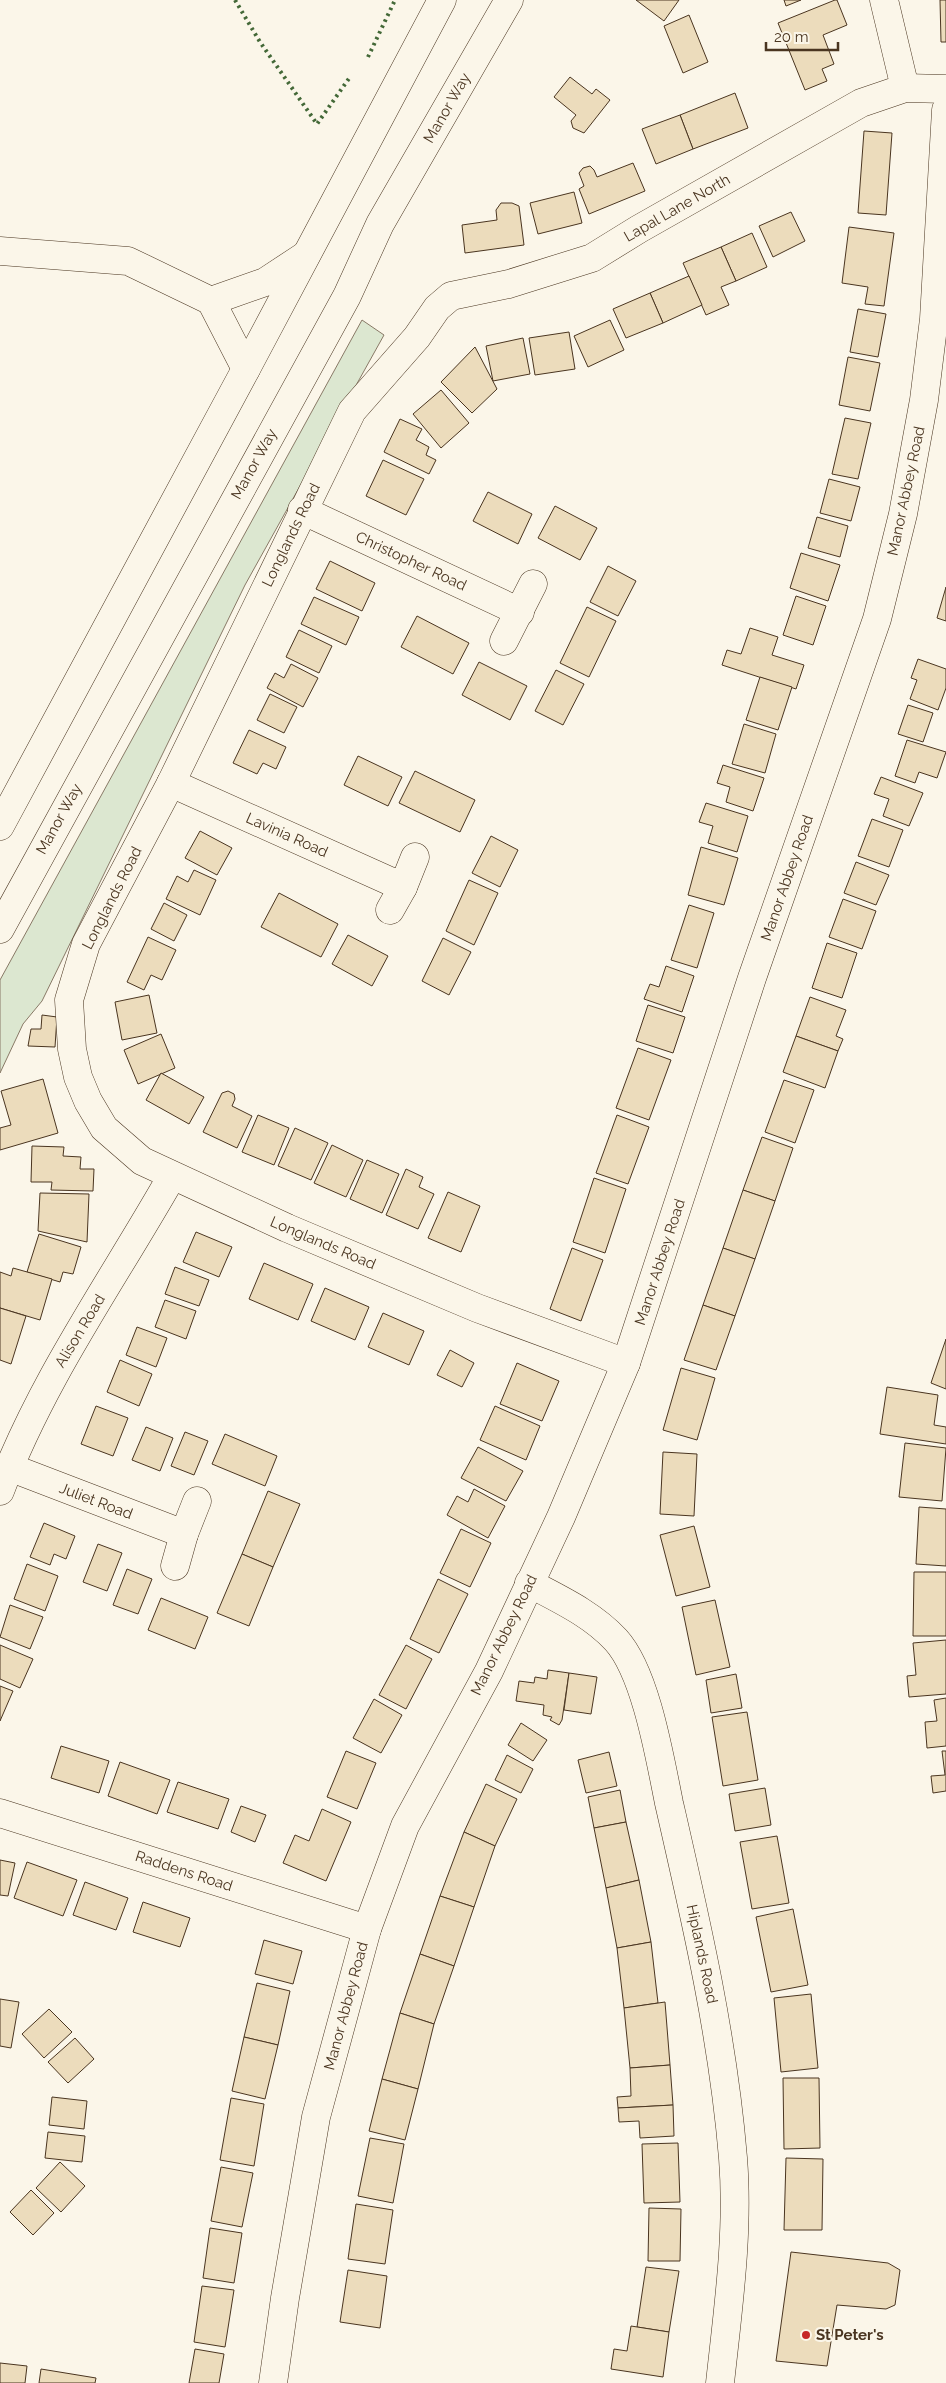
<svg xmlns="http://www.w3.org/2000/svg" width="946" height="2383" font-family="Raleway,sans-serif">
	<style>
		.green { fill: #dce7d0; stroke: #887966 }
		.building { fill: #ecdcbc; stroke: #4a3520 }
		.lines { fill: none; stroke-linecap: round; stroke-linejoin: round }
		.minor-casing { stroke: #4a3520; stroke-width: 29 }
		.highway-casing { stroke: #4a3520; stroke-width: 29 }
		.minor { stroke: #fbf6e9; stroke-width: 28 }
		.highway { stroke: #fbf6e9; stroke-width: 28 }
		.hedge { stroke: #436837; stroke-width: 4; stroke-dasharray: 2.5 4; stroke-linecap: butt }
		.poi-dot { fill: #c62828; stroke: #fbf6e9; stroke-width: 2 }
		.labels { text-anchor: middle; stroke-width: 4; stroke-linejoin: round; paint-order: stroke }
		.street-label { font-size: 15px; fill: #4a3520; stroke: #fbf6e9 }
		.poi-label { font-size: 15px; font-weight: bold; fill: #4a3520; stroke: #fbf6e9; text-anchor: start }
	</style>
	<rect width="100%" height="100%" fill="#fbf6e9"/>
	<polygon class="green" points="362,320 384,335 245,585 42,1001 23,1024 0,1073 0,980"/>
	<g class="building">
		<polygon points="636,0 679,0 664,21"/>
		<polygon points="784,0 801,0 786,6"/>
		<polygon points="835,0 837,0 847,25 823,35 834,64 822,69 827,81 805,90 778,23"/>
		<polygon points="940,0 946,0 946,42 941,42"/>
		<polygon points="689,15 708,62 683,73 664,26"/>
		<polygon points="570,77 592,94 596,89 610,100 584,133 573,128 571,121 576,115 554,97"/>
		<polygon points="735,93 748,128 693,149 680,115"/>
		<polygon points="680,115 693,149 656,164 642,129"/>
		<polygon points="864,131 892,133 886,215 858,213"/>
		<polygon points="633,163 645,191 589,214 579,189 584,186 579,173 583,168 590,166 594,170 597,177"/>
		<polygon points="574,192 582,223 538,234 530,203"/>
		<polygon points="501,203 512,203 519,206 524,245 465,253 462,225 497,220 496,210"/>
		<polygon points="791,212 805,241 773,257 759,226"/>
		<polygon points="849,227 894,233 884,306 865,304 868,287 842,283"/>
		<polygon points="752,233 767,267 736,281 721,247"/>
		<polygon points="721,247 736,281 721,287 729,305 706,315 683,263"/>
		<polygon points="689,276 702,305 663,323 650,293"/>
		<polygon points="650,293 663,323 626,338 613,309"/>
		<polygon points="858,309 886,314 878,357 850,352"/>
		<polygon points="610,320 624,350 588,367 574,336"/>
		<polygon points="569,332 575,369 535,375 529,338"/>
		<polygon points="523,338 530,374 493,381 486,346"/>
		<polygon points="475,347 497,389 472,413 441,382"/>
		<polygon points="848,357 880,363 870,411 839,405"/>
		<polygon points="441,390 469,423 441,448 413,414"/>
		<polygon points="845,418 871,423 858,479 832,474"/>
		<polygon points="400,419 422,429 416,440 429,447 426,455 436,460 429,474 384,452"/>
		<polygon points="383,460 424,479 406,515 366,496"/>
		<polygon points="829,479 860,487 851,521 820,513"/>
		<polygon points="488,492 532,514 518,544 473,521"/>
		<polygon points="555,506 597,528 580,560 538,538"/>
		<polygon points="817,517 848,526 840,557 808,548"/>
		<polygon points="801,553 840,565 828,601 790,588"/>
		<polygon points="330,561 375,583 362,611 316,589"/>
		<polygon points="608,566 636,581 618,616 590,602"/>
		<polygon points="946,587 946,621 937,618"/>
		<polygon points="796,596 826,606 813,645 783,635"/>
		<polygon points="314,597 359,617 346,645 301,624"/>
		<polygon points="587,607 616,621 589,677 560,663"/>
		<polygon points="417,616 469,643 453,674 401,647"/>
		<polygon points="750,628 778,637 772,655 804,665 796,689 722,665 727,650 741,654"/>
		<polygon points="299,630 332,646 319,673 286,657"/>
		<polygon points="918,659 946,669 946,688 938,710 910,699 917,680 911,678"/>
		<polygon points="479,662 527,686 510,720 462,695"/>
		<polygon points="291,664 318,678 303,707 267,688 275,673 284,678"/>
		<polygon points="556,670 584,684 563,725 535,711"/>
		<polygon points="760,677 792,687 778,730 746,720"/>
		<polygon points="270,694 297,707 284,733 257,720"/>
		<polygon points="908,705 933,713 923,742 898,734"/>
		<polygon points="744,724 776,734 765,773 732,764"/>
		<polygon points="249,730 286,747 276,769 263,763 257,774 233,763"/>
		<polygon points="907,740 946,752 937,778 919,772 915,783 895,776"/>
		<polygon points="358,756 402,777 388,806 344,785"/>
		<polygon points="723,765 764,778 753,811 726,802 730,787 717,783"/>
		<polygon points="415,771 475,800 460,832 399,803"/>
		<polygon points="881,777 923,793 909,826 883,816 889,799 874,794"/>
		<polygon points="706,803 748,816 737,852 708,843 713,826 699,822"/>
		<polygon points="872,819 903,830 889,867 858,856"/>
		<polygon points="200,831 232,848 217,875 185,858"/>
		<polygon points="491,836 518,850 500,887 472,873"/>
		<polygon points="701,847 738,858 724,905 688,895"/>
		<polygon points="856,862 889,875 876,905 844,893"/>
		<polygon points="194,870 216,880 200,915 166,899 177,876 188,882"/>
		<polygon points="469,880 498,893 474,945 446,931"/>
		<polygon points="279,893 338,924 321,957 261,927"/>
		<polygon points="843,899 876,911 862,949 829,937"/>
		<polygon points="164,903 187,915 174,941 151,929"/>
		<polygon points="689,905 714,913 697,968 671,960"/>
		<polygon points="348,935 388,956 372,986 332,964"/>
		<polygon points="148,937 176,950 162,980 151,975 144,990 127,982"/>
		<polygon points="443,938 471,952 449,995 422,981"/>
		<polygon points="827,943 857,953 842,998 812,988"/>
		<polygon points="666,966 694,976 682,1012 644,999 650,984 659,987"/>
		<polygon points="149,995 157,1033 122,1040 115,1002"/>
		<polygon points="810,997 846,1010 836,1036 843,1039 838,1051 796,1036"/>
		<polygon points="648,1005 685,1017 673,1053 636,1041"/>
		<polygon points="42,1015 57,1017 55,1047 28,1046 31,1029 41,1029"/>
		<polygon points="161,1034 175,1068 138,1084 124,1050"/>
		<polygon points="796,1036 838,1051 825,1088 783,1072"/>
		<polygon points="638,1048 671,1060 649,1120 616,1108"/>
		<polygon points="161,1073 204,1097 189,1124 146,1100"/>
		<polygon points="43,1079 58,1133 0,1150 0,1128 11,1125 1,1091"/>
		<polygon points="784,1080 814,1090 795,1143 765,1132"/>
		<polygon points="228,1091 234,1094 235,1099 232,1106 252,1116 237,1148 203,1132 222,1093"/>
		<polygon points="258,1115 289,1128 274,1165 242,1152"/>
		<polygon points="617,1115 649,1127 628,1184 596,1173"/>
		<polygon points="295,1128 328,1143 311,1180 278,1166"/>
		<polygon points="762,1137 793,1148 775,1201 743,1190"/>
		<polygon points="332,1145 363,1160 346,1197 314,1183"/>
		<polygon points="32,1146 64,1147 63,1156 81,1157 80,1169 94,1169 93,1191 51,1190 52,1182 31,1182"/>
		<polygon points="367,1160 399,1174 382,1213 350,1199"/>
		<polygon points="406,1169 423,1177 419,1187 434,1194 418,1229 386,1215"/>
		<polygon points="594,1178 626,1189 605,1253 573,1242"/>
		<polygon points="743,1190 775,1201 755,1259 723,1248"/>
		<polygon points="448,1192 480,1206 461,1252 428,1238"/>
		<polygon points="40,1193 89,1194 87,1242 38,1231"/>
		<polygon points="196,1232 232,1247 219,1277 183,1262"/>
		<polygon points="39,1234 81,1247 73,1274 63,1272 60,1282 27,1272"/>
		<polygon points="572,1248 603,1260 581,1321 550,1309"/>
		<polygon points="723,1248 755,1259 735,1316 703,1305"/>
		<polygon points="264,1263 313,1284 298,1320 249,1299"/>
		<polygon points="175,1267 209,1280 199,1306 165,1294"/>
		<polygon points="13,1268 52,1279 40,1320 0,1308 0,1272 11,1276"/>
		<polygon points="325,1288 369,1307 355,1340 311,1321"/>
		<polygon points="165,1300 196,1311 186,1339 155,1327"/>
		<polygon points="703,1305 735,1316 716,1370 684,1360"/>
		<polygon points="0,1308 26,1316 11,1364 0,1360"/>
		<polygon points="383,1313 424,1331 409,1365 368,1347"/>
		<polygon points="137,1327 167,1338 156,1367 126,1355"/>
		<polygon points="946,1339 946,1389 931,1383"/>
		<polygon points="450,1350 474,1363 462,1387 437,1375"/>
		<polygon points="120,1360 152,1374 139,1406 107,1392"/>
		<polygon points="517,1363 559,1381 542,1421 500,1404"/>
		<polygon points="681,1368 715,1378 697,1440 663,1430"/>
		<polygon points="887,1387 938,1395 934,1425 946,1427 946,1444 880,1434"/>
		<polygon points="96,1406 128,1418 113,1456 81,1444"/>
		<polygon points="495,1406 540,1426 526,1460 480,1440"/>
		<polygon points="146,1427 173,1438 160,1471 132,1460"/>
		<polygon points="185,1432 208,1441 194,1475 171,1466"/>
		<polygon points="225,1434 277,1456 265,1486 212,1464"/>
		<polygon points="905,1443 946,1448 942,1501 899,1497"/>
		<polygon points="478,1447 523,1471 506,1501 461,1478"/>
		<polygon points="663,1452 697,1454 694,1516 660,1514"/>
		<polygon points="474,1489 505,1506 488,1538 447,1515 457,1496 468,1502"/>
		<polygon points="268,1491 300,1504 273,1567 242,1554"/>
		<polygon points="919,1507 946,1509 946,1566 916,1564"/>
		<polygon points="44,1523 75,1536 66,1559 54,1554 50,1565 30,1557"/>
		<polygon points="694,1526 710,1587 676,1596 660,1535"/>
		<polygon points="461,1529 491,1543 470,1587 440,1573"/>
		<polygon points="98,1544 122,1553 107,1591 83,1582"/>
		<polygon points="242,1554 273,1567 249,1626 217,1613"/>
		<polygon points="27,1564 58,1576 45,1611 14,1599"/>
		<polygon points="127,1569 152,1579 138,1614 113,1605"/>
		<polygon points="914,1572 946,1572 946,1636 913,1636"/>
		<polygon points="438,1579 468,1594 439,1653 410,1639"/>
		<polygon points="161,1598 208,1617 195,1649 148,1630"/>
		<polygon points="715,1600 730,1667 696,1675 682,1607"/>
		<polygon points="10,1605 43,1617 30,1649 0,1637"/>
		<polygon points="946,1640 946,1694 909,1697 907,1676 916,1675 913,1643"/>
		<polygon points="0,1645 33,1659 20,1688 0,1679"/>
		<polygon points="406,1645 432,1659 406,1709 379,1695"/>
		<polygon points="548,1670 569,1673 562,1720 559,1725 550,1720 552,1717 543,1715 544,1705 516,1701 519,1681 534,1683 535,1677 547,1679"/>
		<polygon points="569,1673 597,1677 591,1714 564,1710"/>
		<polygon points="736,1674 742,1708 711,1713 706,1680"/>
		<polygon points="0,1686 13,1691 0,1721"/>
		<polygon points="946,1698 946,1746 927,1748 925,1722 937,1721 934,1700"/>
		<polygon points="374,1699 402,1715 381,1753 353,1738"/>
		<polygon points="747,1712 758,1780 723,1786 712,1717"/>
		<polygon points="521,1723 547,1740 533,1761 508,1745"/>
		<polygon points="61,1746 109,1761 99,1793 51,1778"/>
		<polygon points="346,1751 376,1763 357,1809 327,1797"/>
		<polygon points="942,1751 946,1751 946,1791 933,1793 931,1776 945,1775"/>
		<polygon points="609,1752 617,1786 586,1793 578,1760"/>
		<polygon points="507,1755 533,1769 521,1793 495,1780"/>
		<polygon points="120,1762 170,1780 157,1814 108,1796"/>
		<polygon points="178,1782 229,1799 218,1829 167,1812"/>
		<polygon points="486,1784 517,1799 495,1846 464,1832"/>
		<polygon points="765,1788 771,1825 735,1831 729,1794"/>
		<polygon points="620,1790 626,1822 594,1828 588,1797"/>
		<polygon points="241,1806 266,1815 255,1842 231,1832"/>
		<polygon points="322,1809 351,1822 326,1881 283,1863 295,1835 309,1841"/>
		<polygon points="626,1822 639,1880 606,1888 594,1828"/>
		<polygon points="464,1832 495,1846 474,1907 440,1896"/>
		<polygon points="777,1836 789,1903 752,1909 740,1842"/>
		<polygon points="0,1860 15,1863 8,1896 0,1895"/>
		<polygon points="27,1862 77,1880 63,1916 14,1898"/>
		<polygon points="639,1880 651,1942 617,1948 606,1888"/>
		<polygon points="85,1882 128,1898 116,1930 73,1915"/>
		<polygon points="440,1896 474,1907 454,1966 420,1954"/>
		<polygon points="143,1902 190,1918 180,1947 133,1932"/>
		<polygon points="793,1909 808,1985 771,1992 756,1917"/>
		<polygon points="264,1940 302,1951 293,1984 255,1974"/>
		<polygon points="651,1942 658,2003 624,2008 617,1948"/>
		<polygon points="420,1954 454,1966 434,2024 400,2013"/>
		<polygon points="257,1983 290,1991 278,2045 244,2037"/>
		<polygon points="811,1994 818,2068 781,2072 774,1998"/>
		<polygon points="0,1999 19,2002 11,2048 0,2046"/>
		<polygon points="665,2002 670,2065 630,2068 624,2008"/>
		<polygon points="49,2009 72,2032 44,2058 22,2034"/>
		<polygon points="400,2013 434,2024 418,2089 382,2079"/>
		<polygon points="244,2037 278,2045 265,2099 232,2091"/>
		<polygon points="75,2038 94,2059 68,2083 48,2062"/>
		<polygon points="670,2065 673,2105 618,2108 617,2097 631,2096 630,2068"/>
		<polygon points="783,2078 819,2078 820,2148 784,2149"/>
		<polygon points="382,2079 418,2089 405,2140 369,2131"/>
		<polygon points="52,2097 87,2101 84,2129 49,2125"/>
		<polygon points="231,2098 264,2104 254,2166 220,2160"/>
		<polygon points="673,2105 674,2136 640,2138 639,2121 619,2122 618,2108"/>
		<polygon points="48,2132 85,2136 82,2162 45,2158"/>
		<polygon points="370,2138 404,2144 393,2203 358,2196"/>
		<polygon points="678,2143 680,2202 644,2203 642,2144"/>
		<polygon points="786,2158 823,2159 822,2230 784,2230"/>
		<polygon points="60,2162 85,2186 61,2212 36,2188"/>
		<polygon points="221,2167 253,2173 242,2227 211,2221"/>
		<polygon points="31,2190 54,2213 33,2235 10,2212"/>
		<polygon points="356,2204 393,2210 385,2264 348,2259"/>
		<polygon points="649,2208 681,2209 680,2261 648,2261"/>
		<polygon points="210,2228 242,2233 234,2283 203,2278"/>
		<polygon points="791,2252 888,2263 900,2270 895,2305 886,2309 837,2305 827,2366 776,2361"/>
		<polygon points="646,2267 679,2271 669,2332 637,2327"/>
		<polygon points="348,2270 387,2276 380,2328 340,2322"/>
		<polygon points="202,2286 234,2290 225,2347 194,2342"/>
		<polygon points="631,2326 669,2332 663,2377 611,2369 614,2349 627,2351"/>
		<polygon points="195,2349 224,2354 219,2383 189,2383"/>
		<polygon points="0,2363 27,2366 25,2383 0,2383"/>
		<polygon points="41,2369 96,2378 95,2383 39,2383"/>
	</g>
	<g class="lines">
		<defs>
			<g id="minor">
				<polyline points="884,0 905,88"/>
				<polyline points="0,251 128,261 211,301 246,369"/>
				<polyline points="211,301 265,282 306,255"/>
				<polyline points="302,510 520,612"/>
				<polyline points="504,641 533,584"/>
				<polyline points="171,783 403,887 415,857"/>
				<polyline points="390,910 403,887"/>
				<polyline points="626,1363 477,1308 287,1228 142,1161 104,1128 88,1101 78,1077 72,1049 69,1000 86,944 171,783 352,411 417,337 437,308 451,296 509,284 592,258 639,229 861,103 905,88 946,89"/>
				<polyline points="9,1467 184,1534"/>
				<path d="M 0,1491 C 42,1379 113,1280 172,1176"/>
				<polyline points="175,1566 184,1534 197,1501"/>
				<path d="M 529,1583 C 559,1599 592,1614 616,1640 C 646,1673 660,1759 669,1803 C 696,1921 723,2037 733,2158 C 739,2232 728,2309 720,2383"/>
				<polyline points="0,1813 367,1929"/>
				<polyline points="273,2383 285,2298 316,2117 367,1929 405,1826 489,1671 561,1517 626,1363 752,978 877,619 903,514 924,400 934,319 946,110"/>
			</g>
			<g id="highway">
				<polyline points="0,826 246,369 442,0"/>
				<polyline points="0,929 347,296 380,224 509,0"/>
			</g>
		</defs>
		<use href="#minor" class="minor-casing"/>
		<use href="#highway" class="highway-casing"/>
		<use href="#minor" class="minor"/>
		<use href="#highway" class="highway"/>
		<g class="hedge">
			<polyline points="235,0 260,42 317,124 350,77"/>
			<polyline points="368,57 395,0"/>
		</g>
	</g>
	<circle class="poi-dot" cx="806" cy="2335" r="5"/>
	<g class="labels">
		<g class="street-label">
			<text transform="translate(447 108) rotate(-60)" y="5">Manor Way</text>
			<text transform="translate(677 208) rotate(-30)" y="5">Lapal Lane North</text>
			<text transform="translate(254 464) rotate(-61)" y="5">Manor Way</text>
			<text transform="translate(906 491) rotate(-78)" y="5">Manor Abbey Road</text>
			<text transform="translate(291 535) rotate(-64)" y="5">Longlands Road</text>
			<text transform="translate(411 561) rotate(25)" y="5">Christopher Road</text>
			<text transform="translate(59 819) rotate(-61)" y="5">Manor Way</text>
			<text transform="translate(287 835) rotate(24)" y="5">Lavinia Road</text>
			<text transform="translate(787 878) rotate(-71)" y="5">Manor Abbey Road</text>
			<text transform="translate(112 898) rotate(-63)" y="5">Longlands Road</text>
			<text transform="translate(323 1243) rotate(23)" y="5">Longlands Road</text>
			<text transform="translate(660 1262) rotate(-72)" y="5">Manor Abbey Road</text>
			<text transform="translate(80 1331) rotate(-59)" y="5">Alison Road</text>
			<text transform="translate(96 1501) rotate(21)" y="5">Juliet Road</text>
			<text transform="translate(504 1635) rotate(-64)" y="5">Manor Abbey Road</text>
			<text transform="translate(184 1871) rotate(18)" y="5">Raddens Road</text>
			<text transform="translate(702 1954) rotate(78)" y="5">Hiplands Road</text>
			<text transform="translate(346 2006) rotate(-75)" y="5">Manor Abbey Road</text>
		</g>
		<g class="poi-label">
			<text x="816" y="2340">St Peter's</text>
		</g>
	</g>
	<path d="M766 42v8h72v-8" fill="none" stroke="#4a3520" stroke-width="2.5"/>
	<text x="774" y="42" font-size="15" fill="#4a3520" stroke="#fbf6e9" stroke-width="4" paint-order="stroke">20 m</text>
</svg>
